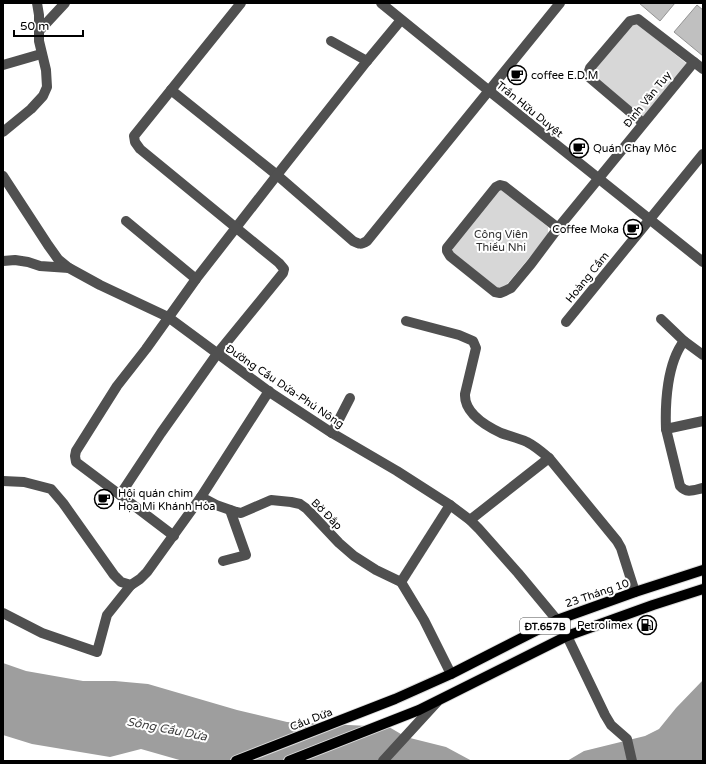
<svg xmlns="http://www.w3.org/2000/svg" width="706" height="764" font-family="'Varela Round',sans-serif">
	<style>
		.green { fill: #d7d7d7 }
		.water { fill: #9e9e9e }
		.building { fill: #c0c0c0; stroke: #949494 }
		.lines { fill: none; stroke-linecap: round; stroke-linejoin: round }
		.major-casing { stroke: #dbdbdb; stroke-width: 12 }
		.minor { stroke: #505050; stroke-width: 10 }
		.major { stroke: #000; stroke-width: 10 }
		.labels { text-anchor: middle; stroke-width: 4; stroke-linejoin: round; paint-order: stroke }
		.shield { fill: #fff; stroke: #4c4c4c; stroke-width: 1 }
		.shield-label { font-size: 10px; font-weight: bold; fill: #000 }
		.poi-label { font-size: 11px; fill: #000; stroke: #fff; text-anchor: start }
		.street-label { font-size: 11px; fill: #000; stroke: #fff }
		.park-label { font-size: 11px; fill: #2e2e2e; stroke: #fff }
		.water-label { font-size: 12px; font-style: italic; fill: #3f3f3f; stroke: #fff }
	</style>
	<rect width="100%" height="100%" fill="#fff"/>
	<g class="green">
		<polygon points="632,23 637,23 687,64 643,117 593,75 593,72"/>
		<polygon points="503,189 548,227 548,235 504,288 498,288 452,252 453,246 498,190"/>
	</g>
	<g class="water">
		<polygon points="3,663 26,671 83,681 115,681 148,684 237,710 287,722 389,727 406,737 446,747 472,761 183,761 141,749 110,757 32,744 3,735"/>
		<polygon points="703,680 703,761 567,761 584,751 645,736 659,729 676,708"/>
	</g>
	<g class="building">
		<polygon points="639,3 675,3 660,21"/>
		<polygon points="697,5 703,10 703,56 674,32"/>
	</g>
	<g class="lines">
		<defs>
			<g id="major">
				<polyline points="557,620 567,636"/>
				<polyline points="236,761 395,699 451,674 557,620 635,592 703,570"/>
				<polyline points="289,761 419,710 567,636 653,605 703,589"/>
			</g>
		</defs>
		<use href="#major" class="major-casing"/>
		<g class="minor">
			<polyline points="381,3 488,90 703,262"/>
			<polyline points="39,31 65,3"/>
			<polyline points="331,41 367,61"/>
			<polyline points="3,65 41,54"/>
			<polyline points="171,90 277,175 367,61 401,20"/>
			<polyline points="643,123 590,78 588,74 590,68 630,21 638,19 703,69"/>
			<polyline points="3,132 31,109 43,96 47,87 46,70 39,41 39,15 37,3"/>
			<polyline points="3,176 48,245 58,259 69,268 100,285 168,317 271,393 332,433 397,471 450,505 470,520 479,529 518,573 557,620"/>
			<polyline points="126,221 196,279"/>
			<polyline points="558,228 504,186 500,185 496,187 447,248 447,251 450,256 495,292 500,293 505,291 511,288 531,264 558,228 694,62"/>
			<polyline points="3,261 15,260 28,262 40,266 69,268"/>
			<polyline points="661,319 684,341"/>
			<path d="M 406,321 L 459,335 L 473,341 L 476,348 L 465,394 C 464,413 486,426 501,433 C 509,436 518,438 527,442 C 535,446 542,452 549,458"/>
			<polyline points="566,322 703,154"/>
			<path d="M 703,355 L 684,341 C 667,363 665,403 666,429 L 703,421"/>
			<polyline points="269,391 201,497 216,505 236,512 241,513 271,500 291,502 300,504 307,509 339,543 354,556 376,570 401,582 424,620 451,674"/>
			<path d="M 666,429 L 680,486 C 687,494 694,490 703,488"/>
			<polyline points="332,433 350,398"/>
			<polyline points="3,481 24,482 51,489 63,503 114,575 121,582 131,585 140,579 147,572 201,497"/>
			<path d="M 120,495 L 76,462 L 75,456 L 76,451 L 117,386 L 146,349 L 196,279 L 277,175 L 353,241 C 359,244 361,245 367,241 L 560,3"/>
			<polyline points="470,520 549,458 617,541 621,548 635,592"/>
			<polyline points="174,536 120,495 161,433 217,354 283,273 284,269 279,263 140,149 135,142 134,136 241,3"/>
			<polyline points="223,561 246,555 230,510"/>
			<polyline points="401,582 450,505"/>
			<polyline points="3,613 42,633 97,652 107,615 131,585"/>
			<polyline points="567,636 605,715 611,725 627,739 632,761"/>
			<polyline points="383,761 437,702"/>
		</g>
		<use href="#major" class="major"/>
	</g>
	<defs>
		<symbol id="cafe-ring" viewBox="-11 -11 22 22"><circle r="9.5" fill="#fff" stroke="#000" stroke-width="1.5"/><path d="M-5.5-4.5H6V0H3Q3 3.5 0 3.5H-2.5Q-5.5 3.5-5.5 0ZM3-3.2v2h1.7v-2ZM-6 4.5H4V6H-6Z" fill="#000"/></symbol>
		<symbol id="fuel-ring" viewBox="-11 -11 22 22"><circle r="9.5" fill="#fff" stroke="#000" stroke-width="1.5"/><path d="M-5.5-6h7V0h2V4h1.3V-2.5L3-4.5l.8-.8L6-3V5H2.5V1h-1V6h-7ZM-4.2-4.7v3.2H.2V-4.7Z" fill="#000"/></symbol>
	</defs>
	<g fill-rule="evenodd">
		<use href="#cafe-ring" x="506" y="64" width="22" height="22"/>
		<use href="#cafe-ring" x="568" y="137" width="22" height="22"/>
		<use href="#cafe-ring" x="622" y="218" width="22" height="22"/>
		<use href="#cafe-ring" x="93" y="488" width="22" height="22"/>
		<use href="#fuel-ring" x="636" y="614" width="22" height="22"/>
	</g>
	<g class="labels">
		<rect class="shield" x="520" y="618" width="50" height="16" rx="3"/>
		<g class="shield-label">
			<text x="545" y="630">ĐT.657B</text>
		</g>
		<g class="poi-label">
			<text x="531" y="79">coffee E.D.M</text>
			<text x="593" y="152">Quán Chay Môc</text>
			<text x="619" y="233" text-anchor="end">Coffee Moka</text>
			<text x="118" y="497">Hội quán chim<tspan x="118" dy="13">Họa Mi Khánh Hòa</tspan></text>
			<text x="633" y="629" text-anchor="end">Petrolimex</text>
		</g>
		<g class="street-label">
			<text transform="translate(647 99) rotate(-51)" y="4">Đinh Văn Tuy</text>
			<text transform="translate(530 109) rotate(39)" y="4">Trần Hữu Duyệt</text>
			<text transform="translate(587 277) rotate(-51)" y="4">Hoàng Cầm</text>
			<text transform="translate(285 386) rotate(34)" y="4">Đường Cầu Dứa-Phú Nông</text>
			<text transform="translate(327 514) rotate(45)" y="4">Bờ Đắp</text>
			<text transform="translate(597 593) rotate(-19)" y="4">23 Tháng 10</text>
			<text transform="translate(311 719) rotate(-21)" y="4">Cầu Dứa</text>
		</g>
		<g class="park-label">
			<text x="501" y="238">Công Viên<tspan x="501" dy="13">Thiếu Nhi</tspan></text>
		</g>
		<g class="water-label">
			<text transform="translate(167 729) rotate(11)" y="4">Sông Cầu Dứa</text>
		</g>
	</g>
	<rect width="706" height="764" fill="none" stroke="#000000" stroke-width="8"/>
	<path d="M14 30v6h69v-6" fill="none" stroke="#000000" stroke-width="2"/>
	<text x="20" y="30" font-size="12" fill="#000000" stroke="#ffffff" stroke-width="3" paint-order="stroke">50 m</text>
</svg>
